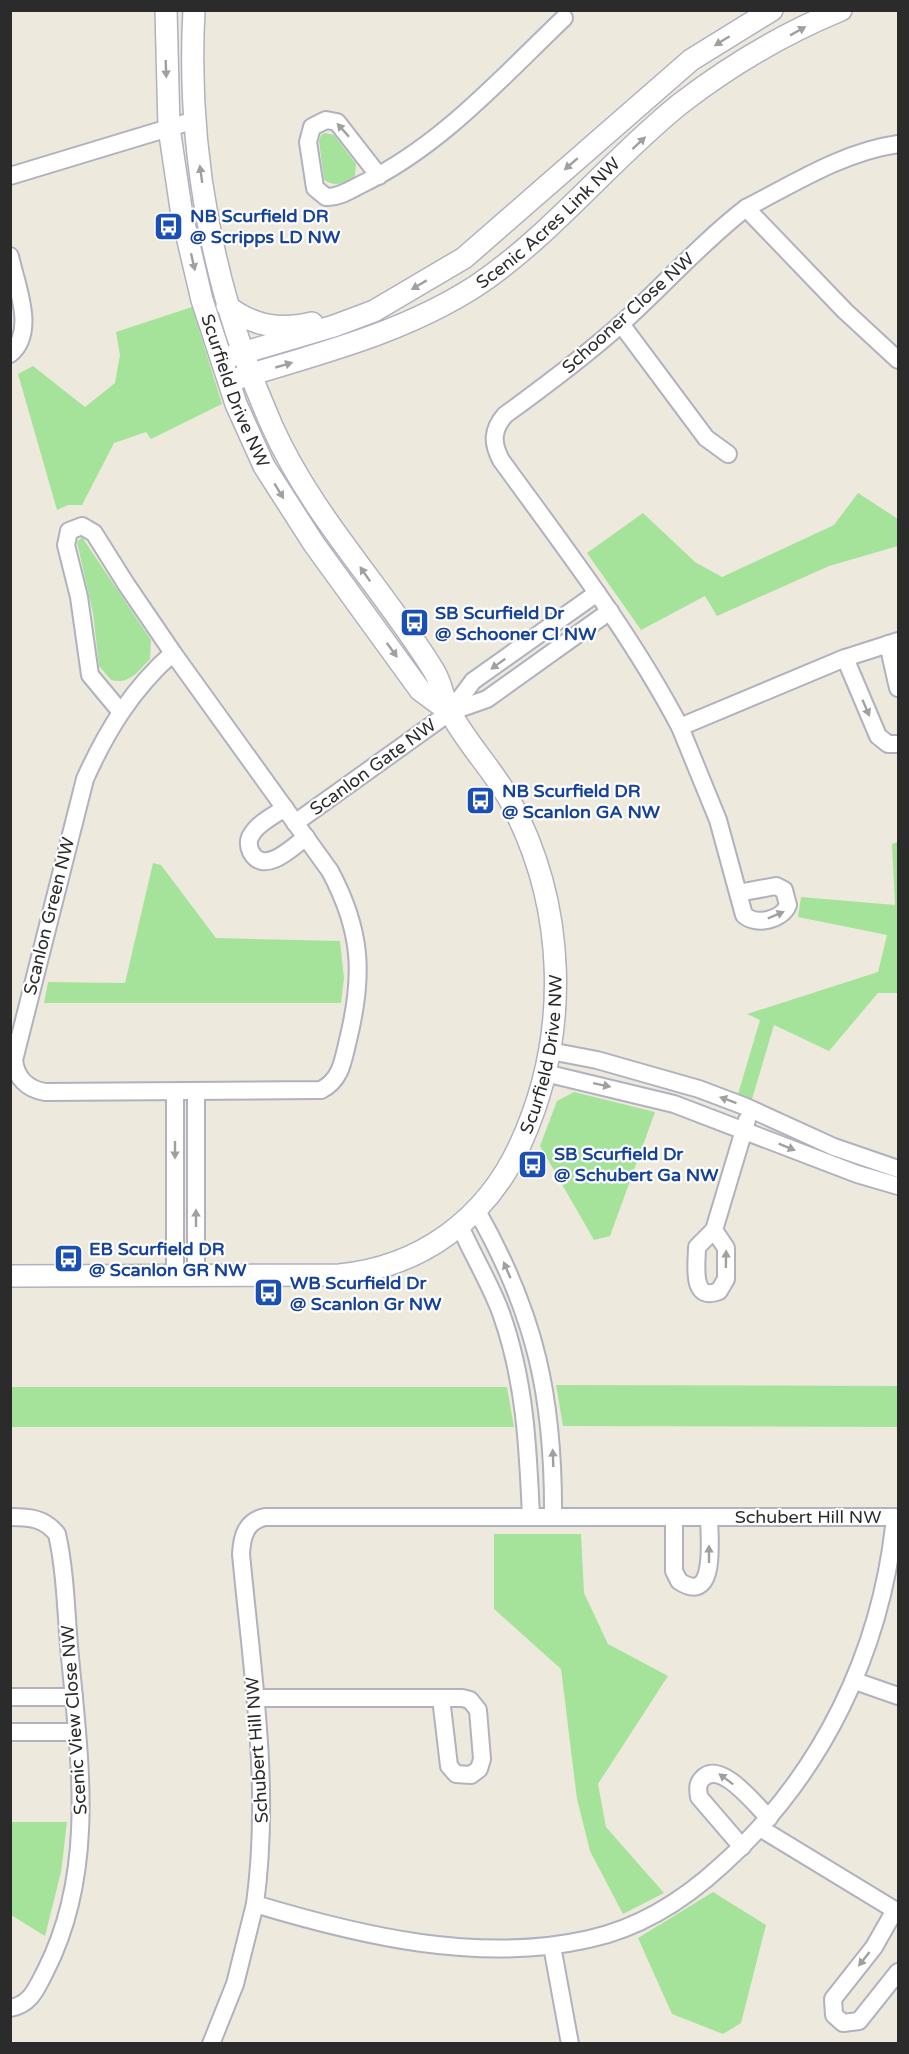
<svg xmlns="http://www.w3.org/2000/svg" width="909" height="2054" font-family="'Varela Round',sans-serif">
	<style>
		.green { fill: #a6e39a }
		.lines { fill: none; stroke-linecap: round; stroke-linejoin: round }
		.minor-casing { stroke: #b1b1bf; stroke-width: 20 }
		.tertiary-casing { stroke: #b1b1bf; stroke-width: 24 }
		.minor { stroke: #fff; stroke-width: 16 }
		.tertiary { stroke: #fff; stroke-width: 21 }
		.oneway { fill: #a0a0a0 }
		.labels { text-anchor: middle; stroke-width: 4.5; stroke-linejoin: round; paint-order: stroke }
		.transit-label { font-size: 18px; font-weight: bold; fill: #164399; stroke: #fff; text-anchor: start }
		.street-label { font-size: 18px; fill: #2b2b2b; stroke: #fff }
	</style>
	<rect width="100%" height="100%" fill="#ede9dd"/>
	<g class="green">
		<path d="M 325,133 L 334,135 L 356,164 L 355,176 C 345,184 335,187 324,180 L 319,141 L 321,135 Z"/>
		<polygon points="192,307 222,404 151,439 146,432 114,443 82,505 68,505 57,510 18,374 33,366 85,407 115,383 120,355 116,332"/>
		<polygon points="858,493 898,519 898,546 829,566 717,616 705,596 641,630 587,553 643,513 695,562 722,577 834,525"/>
		<path d="M 82,537 L 151,640 L 150,659 C 138,671 130,685 111,680 L 99,666 L 93,613 L 77,542 Z"/>
		<polygon points="898,842 898,993 878,993 829,1051 774,1025 752,1099 738,1094 760,1020 747,1014 878,972 887,935 798,917 801,897 895,905 892,844"/>
		<polygon points="153,863 161,865 216,938 340,941 344,978 341,1003 44,1003 48,982 125,983"/>
		<polygon points="574,1092 655,1112 610,1236 594,1240 540,1146 557,1101"/>
		<polygon points="556,1385 898,1386 898,1427 563,1426"/>
		<polygon points="10,1387 507,1387 514,1427 11,1427"/>
		<polygon points="494,1534 581,1534 584,1593 608,1644 668,1676 598,1784 606,1827 664,1893 623,1914 590,1851 577,1799 561,1669 494,1609"/>
		<polygon points="11,1822 67,1822 61,1872 45,1936 11,1915"/>
		<polygon points="713,1892 766,1925 741,2023 723,2034 672,2014 638,1938"/>
	</g>
	<g class="lines">
		<defs>
			<g id="minor">
				<polyline points="10,176 195,120"/>
				<path d="M 379,176 L 337,122 L 326,120 L 312,127 L 308,142 L 315,188 L 326,197 C 338,198 350,190 360,185 C 440,147 500,79 564,18"/>
				<path d="M 746,208 C 795,183 843,152 898,144"/>
				<path d="M 10,256 C 16,285 37,332 10,354"/>
				<polyline points="621,324 706,438 728,454"/>
				<path d="M 898,360 L 845,311 L 746,208 C 701,243 663,286 621,324 C 584,357 545,386 505,415 C 492,430 492,443 501,460 C 564,547 630,632 680,727 L 845,658 L 898,641"/>
				<polyline points="888,644 898,688"/>
				<path d="M 173,653 L 330,871 C 362,931 364,975 348,1040 C 343,1061 341,1080 321,1090 L 45,1092 C 27,1089 16,1078 14,1060 L 85,779 C 107,730 133,688 173,653 Z"/>
				<polyline points="845,658 878,736 888,744 898,744"/>
				<polyline points="120,711 90,675 79,597 66,545 69,531 82,526 94,533 126,584 173,653"/>
				<polyline points="450,712 473,681 597,593"/>
				<path d="M 680,727 L 718,820 L 744,915 C 756,926 782,920 788,905 L 784,890 L 776,886 L 738,893"/>
				<path d="M 285,808 C 275,815 258,823 252,834 C 248,839 248,846 251,852 C 264,876 293,847 306,837"/>
				<polyline points="295,823 450,712 487,699 610,611"/>
				<polyline points="550,1051 597,1060 699,1089 744,1106 834,1147 898,1169"/>
				<polyline points="545,1073 674,1104 857,1174 898,1186"/>
				<polyline points="175,1092 175,1276"/>
				<path d="M 477,1211 C 536,1315 554,1399 553,1517"/>
				<path d="M 460,1226 C 473,1256 490,1283 501,1313 C 525,1380 528,1447 531,1517"/>
				<path d="M 714,1230 L 726,1248 L 726,1279 L 719,1291 C 690,1303 697,1263 697,1247 L 714,1230 L 747,1120"/>
				<polyline points="196,1276 196,1092"/>
				<path d="M 10,1517 C 30,1517 44,1518 57,1534 C 66,1574 66,1617 70,1657 C 80,1763 96,1871 46,1970 C 37,1987 31,2005 10,2008"/>
				<path d="M 265,1517 L 895,1517 C 882,1651 822,1775 722,1865 C 684,1900 640,1928 589,1939 C 479,1964 361,1936 255,1904 C 271,1787 252,1671 241,1554 C 242,1536 246,1521 265,1517 Z"/>
				<path d="M 674,1517 L 674,1571 L 679,1581 C 718,1607 709,1536 709,1517"/>
				<polyline points="855,1681 898,1696"/>
				<polyline points="10,1697 74,1697"/>
				<polyline points="255,1698 462,1698 470,1700 478,1710 482,1759 479,1769 471,1775 456,1774 449,1766 441,1698"/>
				<polyline points="10,1732 77,1732"/>
				<polyline points="760,1828 898,1912"/>
				<path d="M 742,1847 L 699,1797 C 698,1790 697,1784 702,1779 C 720,1758 756,1806 769,1818"/>
				<polyline points="895,1910 874,1947 833,1999 834,2015 843,2023 859,2021 898,1972"/>
				<polyline points="552,1946 570,2044"/>
				<polyline points="211,2044 235,1984 255,1904"/>
			</g>
			<g id="tertiary">
				<path id="s1" d="M 166,10 L 169,128 L 182,215 L 202,300 L 236,404 L 264,466 L 314,544 L 420,690 L 450,712"/>
				<path d="M 227,306 C 253,326 280,331 312,323"/>
				<polyline points="232,356 334,326 374,311 464,258 691,60 772,10"/>
				<path id="s2" d="M 239,378 C 321,353 403,333 476,286 C 552,235 609,161 680,104 C 728,67 785,33 841,10"/>
				<path id="s3" d="M 10,1276 L 339,1275 C 421,1267 486,1219 520,1145 C 571,1034 567,904 508,797 C 491,768 466,742 450,712 C 443,699 442,684 434,671 C 383,588 312,516 272,426 C 214,295 186,153 194,10"/>
			</g>
		</defs>
		<use href="#minor" class="minor-casing"/>
		<use href="#tertiary" class="tertiary-casing"/>
		<use href="#minor" class="minor"/>
		<use href="#tertiary" class="tertiary"/>
	</g>
	<defs><path id="oneway-solid" d="M-6-.8H1V-3.2L6.5 0L1 3.2V.8H-6Z" transform="scale(1.5)"/></defs>
	<g class="oneway">
		<use href="#oneway-solid" transform="translate(798 31) rotate(-29)"/>
		<use href="#oneway-solid" transform="translate(722 41) rotate(148)"/>
		<use href="#oneway-solid" transform="translate(166 69) rotate(88)"/>
		<use href="#oneway-solid" transform="translate(343 130) rotate(-132)"/>
		<use href="#oneway-solid" transform="translate(639 143) rotate(-43)"/>
		<use href="#oneway-solid" transform="translate(571 164) rotate(139)"/>
		<use href="#oneway-solid" transform="translate(201 174) rotate(-98)"/>
		<use href="#oneway-solid" transform="translate(193 262) rotate(77)"/>
		<use href="#oneway-solid" transform="translate(419 285) rotate(149)"/>
		<use href="#oneway-solid" transform="translate(284 365) rotate(-16)"/>
		<use href="#oneway-solid" transform="translate(279 491) rotate(59)"/>
		<use href="#oneway-solid" transform="translate(365 574) rotate(-125)"/>
		<use href="#oneway-solid" transform="translate(392 650) rotate(54)"/>
		<use href="#oneway-solid" transform="translate(498 664) rotate(144)"/>
		<use href="#oneway-solid" transform="translate(866 708) rotate(67)"/>
		<use href="#oneway-solid" transform="translate(776 915) rotate(-23)"/>
		<use href="#oneway-solid" transform="translate(602 1085) rotate(12)"/>
		<use href="#oneway-solid" transform="translate(728 1100) rotate(-160)"/>
		<use href="#oneway-solid" transform="translate(787 1147) rotate(22)"/>
		<use href="#oneway-solid" transform="translate(175 1150) rotate(90)"/>
		<use href="#oneway-solid" transform="translate(196 1218) rotate(-90)"/>
		<use href="#oneway-solid" transform="translate(726 1259) rotate(-89)"/>
		<use href="#oneway-solid" transform="translate(507 1270) rotate(-113)"/>
		<use href="#oneway-solid" transform="translate(553 1458) rotate(-92)"/>
		<use href="#oneway-solid" transform="translate(709 1554) rotate(-90)"/>
		<use href="#oneway-solid" transform="translate(726 1779) rotate(-143)"/>
		<use href="#oneway-solid" transform="translate(864 1959) rotate(128)"/>
	</g>
	<defs>
		<symbol id="bus-square" viewBox="-11 -11 22 22"><rect x="-9" y="-9" width="18" height="18" rx="4" fill="#1a4fb4" stroke="#fff"/><path d="M-5-6H5V4H4V6H2V4H-2V6H-4V4H-5ZM-3.5-4V0h7V-4ZM-3.5 1.2v1.5H-2V1.2ZM2 1.2v1.5H3.5V1.2Z" fill="#fff"/></symbol>
	</defs>
	<g fill-rule="evenodd">
		<use href="#bus-square" x="152" y="210" width="33" height="33"/>
		<use href="#bus-square" x="398" y="606" width="33" height="33"/>
		<use href="#bus-square" x="464" y="784" width="33" height="33"/>
		<use href="#bus-square" x="516" y="1148" width="33" height="33"/>
		<use href="#bus-square" x="52" y="1242" width="33" height="33"/>
		<use href="#bus-square" x="252" y="1276" width="33" height="33"/>
	</g>
	<g class="labels">
		<g class="transit-label">
			<text x="190" y="222">NB Scurfield DR<tspan x="190" dy="21">@ Scripps LD NW</tspan></text>
			<text x="435" y="619">SB Scurfield Dr<tspan x="435" dy="21">@ Schooner Cl NW</tspan></text>
			<text x="502" y="797">NB Scurfield DR<tspan x="502" dy="21">@ Scanlon GA NW</tspan></text>
			<text x="554" y="1160">SB Scurfield Dr<tspan x="554" dy="21">@ Schubert Ga NW</tspan></text>
			<text x="89" y="1255">EB Scurfield DR<tspan x="89" dy="21">@ Scanlon GR NW</tspan></text>
			<text x="290" y="1289">WB Scurfield Dr<tspan x="290" dy="21">@ Scanlon Gr NW</tspan></text>
		</g>
		<g class="street-label">
			<text dy="6" stroke="none"><textPath href="#s2" startOffset="351">Scenic Acres Link NW</textPath></text>
			<text transform="translate(628 313) rotate(-42)" y="6">Schooner Close NW</text>
			<text dy="6" stroke="none"><textPath href="#s1" startOffset="390">Scurfield Drive NW</textPath></text>
			<text transform="translate(373 767) rotate(-36)" y="6">Scanlon Gate NW</text>
			<text transform="translate(49 916) rotate(-76)" y="6">Scanlon Green NW</text>
			<text dy="6" stroke="none"><textPath href="#s3" startOffset="657">Scurfield Drive NW</textPath></text>
			<text x="808" y="1523">Schubert Hill NW</text>
			<text transform="translate(74 1720) rotate(-94)" y="6">Scenic View Close NW</text>
			<text transform="translate(257 1750) rotate(-94)" y="6">Schubert Hill NW</text>
		</g>
	</g>
	<rect width="909" height="2054" fill="none" stroke="#2b2b2b" stroke-width="24"/>
</svg>
